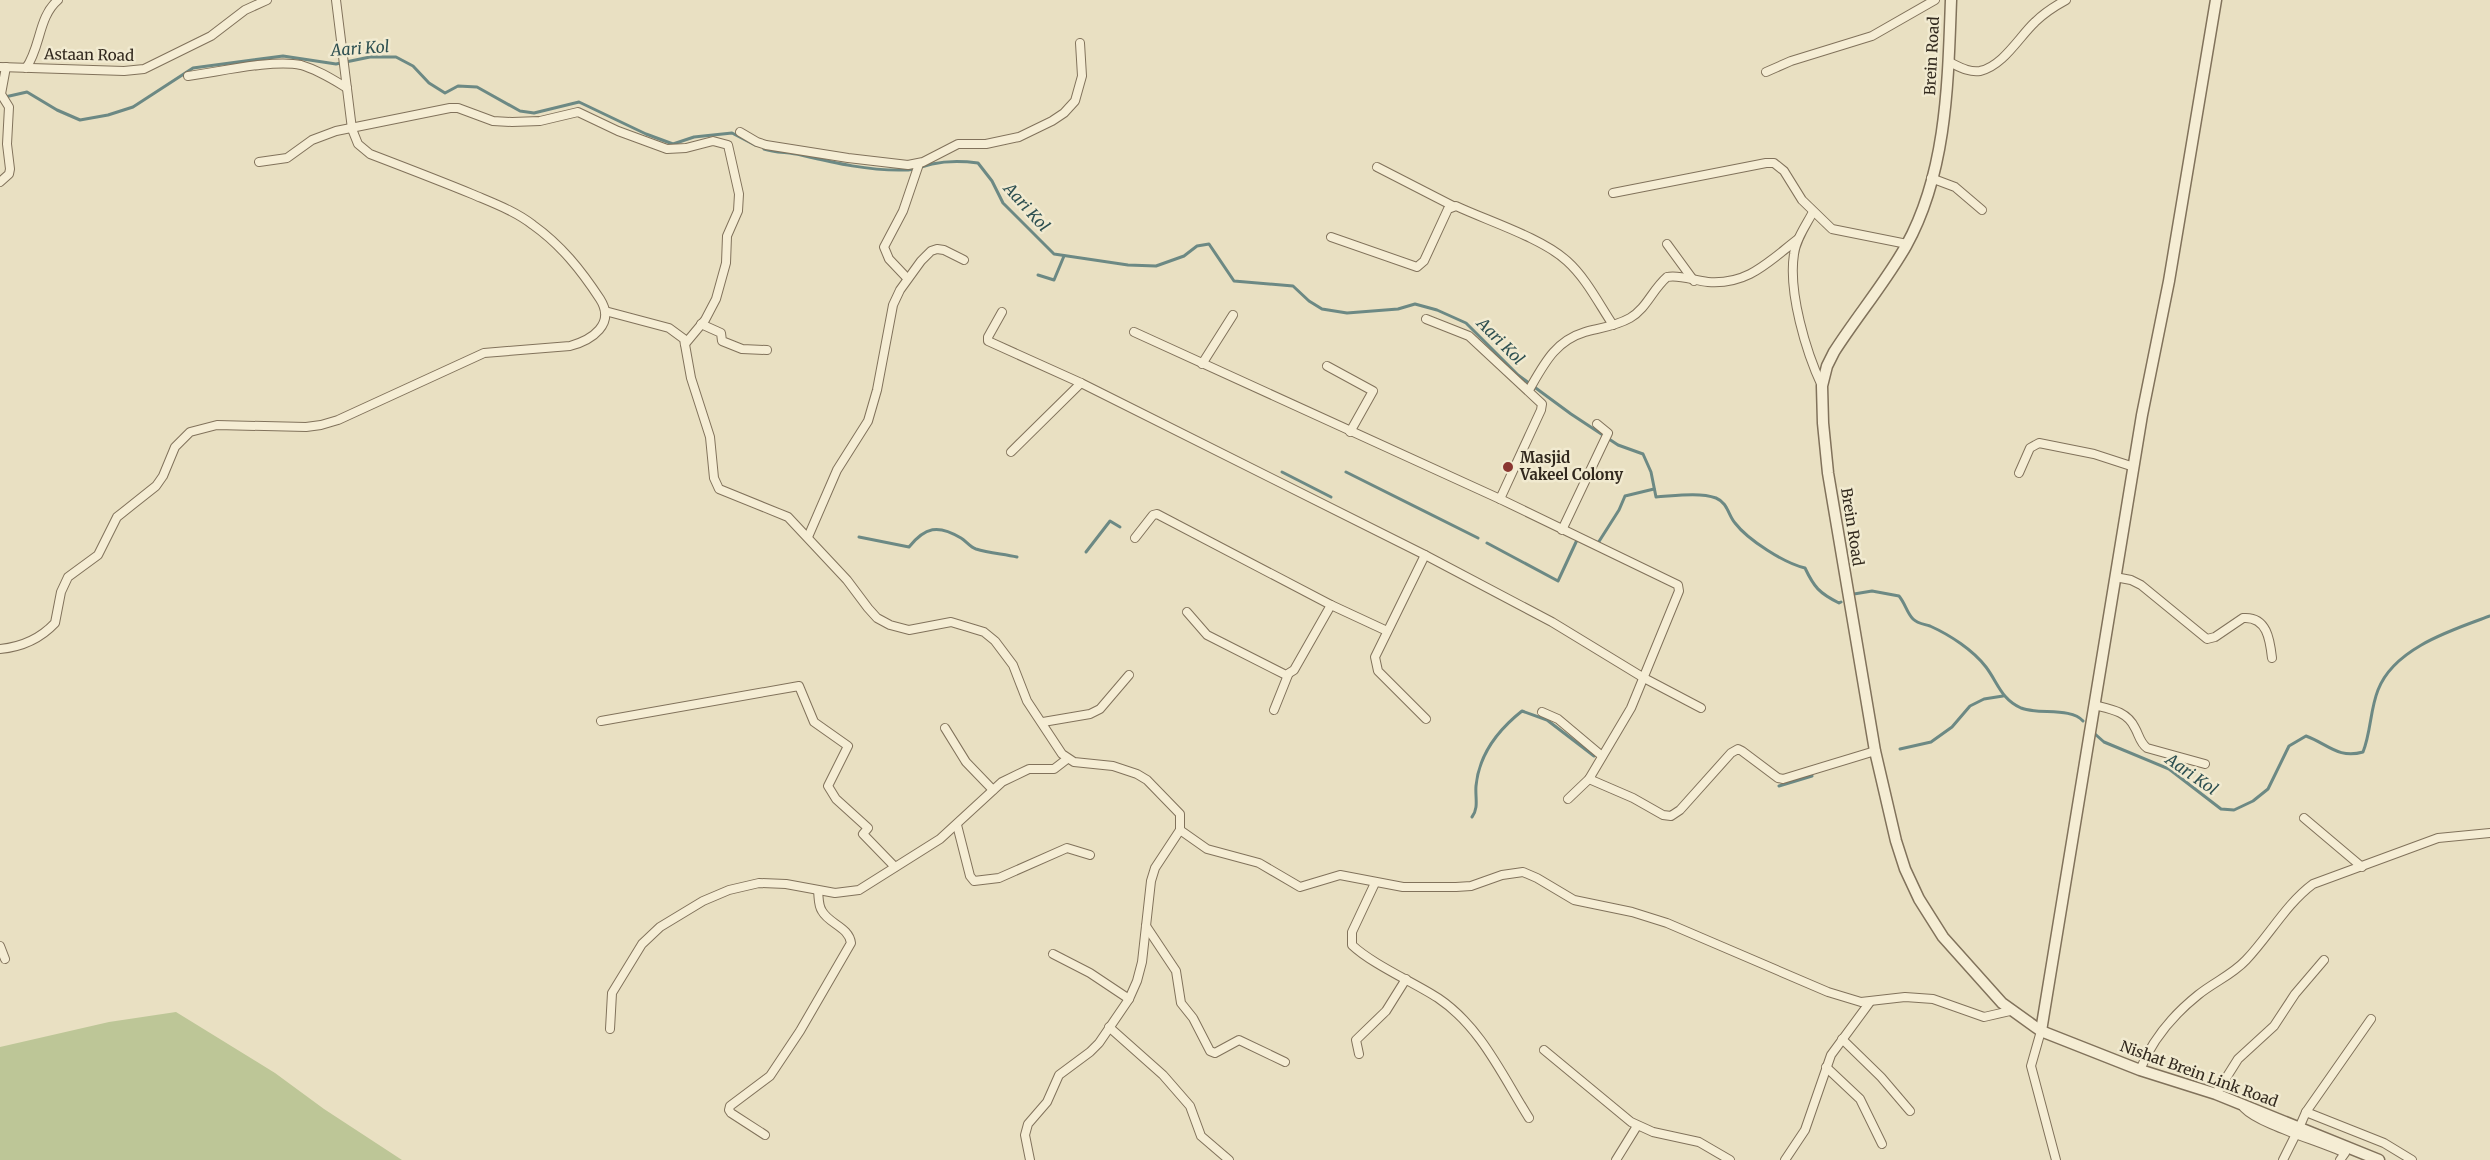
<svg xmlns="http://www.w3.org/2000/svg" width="2490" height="1160" font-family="Merriweather,serif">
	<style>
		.green { fill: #bdc697 }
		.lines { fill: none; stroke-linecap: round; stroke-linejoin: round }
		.stream { stroke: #6c8984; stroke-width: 3 }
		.minor-casing { stroke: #81725b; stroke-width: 10 }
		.tertiary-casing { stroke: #81725b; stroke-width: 13 }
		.minor { stroke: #f5edd4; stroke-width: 8 }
		.tertiary { stroke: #f5edd4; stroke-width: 10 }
		.poi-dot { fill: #8a3630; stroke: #f1ead0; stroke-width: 2 }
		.labels { text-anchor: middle; stroke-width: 5; stroke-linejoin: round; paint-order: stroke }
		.street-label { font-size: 15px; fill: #32291e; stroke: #f1ead0 }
		.poi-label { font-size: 15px; font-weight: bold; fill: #32291e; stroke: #f1ead0; text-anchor: start }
		.water-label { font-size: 16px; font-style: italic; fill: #2e5051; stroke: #f1ead0 }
	</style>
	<rect width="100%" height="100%" fill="#e9e0c2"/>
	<polygon class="green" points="176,1012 275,1073 324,1109 402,1160 0,1160 0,1047 109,1022"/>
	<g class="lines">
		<g class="stream">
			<polyline points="5,97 27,92 57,110 80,120 108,115 133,107 193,68 283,56 336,64 370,57 396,57 413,66 429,83 445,93 458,86 477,87 520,111 534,113 579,102 646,134 673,144 694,137 732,133 755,145"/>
			<path d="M 764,149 C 776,153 788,152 801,155 C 835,163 869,171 905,170 C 914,170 923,166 932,164 C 946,161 963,161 978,163 L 992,181 L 1003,203 L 1054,254 L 1128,265 L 1156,266 L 1184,256 L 1197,246 L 1209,244 L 1234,281 L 1293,286 L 1309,301 L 1322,309 L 1347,313 L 1398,309 L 1415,304 L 1437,310 L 1466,323 L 1518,375 L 1571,414 L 1618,445 L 1643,454 L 1651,472 L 1656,497 C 1674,496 1699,492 1716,498 C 1728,503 1728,515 1735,523 C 1748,540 1784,563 1805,568 C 1814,587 1819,593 1839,603 L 1841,602"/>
			<polyline points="1038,275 1054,280 1064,256"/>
			<polyline points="1282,472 1331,497"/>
			<polyline points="1346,472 1478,538"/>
			<path d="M 859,537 L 909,547 C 925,527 938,524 961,538 C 966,541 970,547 976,549 C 989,553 1004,554 1017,557"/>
			<polyline points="1487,543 1558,581 1577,540"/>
			<polyline points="1598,543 1619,510 1625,496 1654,489"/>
			<polyline points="1086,552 1110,521 1120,527"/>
			<path d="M 1854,594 L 1872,591 L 1899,596 C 1905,603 1907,613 1913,619 C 1918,624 1924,624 1930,626 C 1950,635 1973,650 1986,667 C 1998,683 2001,699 2021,708 C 2038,715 2071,707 2083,721"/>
			<path d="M 2095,734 L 2104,742 L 2169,769 L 2221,809 L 2234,810 L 2253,801 L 2268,789 L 2289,746 L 2306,736 C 2328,744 2338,759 2363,752 C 2371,732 2370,710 2378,690 C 2394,648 2452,630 2490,616"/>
			<polyline points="1900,749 1931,742 1952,727 1970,706 1984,699 2003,696"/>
			<polyline points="1779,786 1812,776"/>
			<path d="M 1472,817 C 1479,808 1475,797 1476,786 C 1479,754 1498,730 1522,711 L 1547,720 L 1594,756"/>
		</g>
		<defs>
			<g id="minor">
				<path d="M 1949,62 C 1958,66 1969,73 1980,71 C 2003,66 2019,37 2035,22 C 2044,13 2055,6 2066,0"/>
				<polyline points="0,67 124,71 144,69 211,36 245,10 267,0"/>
				<path d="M 26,68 C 41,47 38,17 58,0"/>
				<polyline points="1766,72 1791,61 1872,36 1935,0"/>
				<path d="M 188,76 C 219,72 272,59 301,65 C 318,70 332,79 347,88"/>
				<polyline points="740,132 757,142 766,145 848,158 908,165 923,162 958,144 986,144 1019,137 1052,121 1064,113 1075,101 1082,76 1080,43"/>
				<polyline points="259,162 287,158 312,140 336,131 450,108 458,108 493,121 512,122 540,121 578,112 618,131 667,149 686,148 713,141 728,145 739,194 738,211 727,236 726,263 716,299 705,320 685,344"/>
				<polyline points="1377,167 1453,206"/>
				<polyline points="1931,178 1955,187 1982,210"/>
				<polyline points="0,182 9,174 10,169 7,144 9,107 1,94 6,67"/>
				<polyline points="1613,193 1766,163 1774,163 1784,171 1802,200 1832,229 1907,244"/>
				<path d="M 1813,212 C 1806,225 1796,239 1794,254 C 1788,292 1806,352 1822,386"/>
				<path d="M 1331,237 L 1417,267 L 1424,261 L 1448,209 L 1456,206 C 1488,221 1542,238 1567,261 C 1586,278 1599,304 1613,325"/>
				<polyline points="1667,244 1694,281"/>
				<polyline points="907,278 889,259 884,247 903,211 919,164"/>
				<polyline points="605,311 669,328 684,339 691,378 710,437 714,478 719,489 788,517 847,580 868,608 877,618 890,625 909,630 951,622 984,632 995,641 1013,665 1027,701 1062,754 1074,762 1113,766 1137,774 1147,780 1180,814 1180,830 1155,868 1151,881 1142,962 1137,981 1129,999 1099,1043 1090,1052 1059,1075 1047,1102 1028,1124 1025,1135 1030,1160"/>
				<polyline points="1002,312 988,337 988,341 1081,383 1425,555 1552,622 1644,678 1701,708"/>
				<polyline points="1426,319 1469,336 1542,404 1541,410 1500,499"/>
				<polyline points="701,324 721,333 722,341 742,349 767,350"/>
				<polyline points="1134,332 1500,499 1678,585 1679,591 1631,708 1589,779 1568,799"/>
				<polyline points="1202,364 1233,315"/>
				<polyline points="1327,366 1373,391 1350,432"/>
				<path d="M 1529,390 C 1544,364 1555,341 1585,332 C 1600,328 1616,326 1630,318 C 1647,308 1652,290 1667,277 C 1679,274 1695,281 1708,282 C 1748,285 1768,262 1798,239"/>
				<polyline points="1011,452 1081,383"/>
				<polyline points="2019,473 2030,448 2039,443 2094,454 2134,467"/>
				<polyline points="1562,530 1608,433 1597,424"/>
				<polyline points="808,537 837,470 868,421 877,390 893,305 900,290 921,261 931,251 937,249 944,250 964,260"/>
				<polyline points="1135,538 1153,515 1157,514 1331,605 1387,631"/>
				<polyline points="1425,555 1375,657 1378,671 1426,719"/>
				<path d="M 2115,577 L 2131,580 L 2141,585 L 2207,639 L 2215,637 L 2243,618 C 2267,616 2270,640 2272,658"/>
				<polyline points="1187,612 1207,635 1286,675 1294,670 1331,605"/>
				<path d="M 0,649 C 21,647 40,639 55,623 L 61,592 L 68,577 L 98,555 L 117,517 L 156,486 L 163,476 L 175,447 L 190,432 L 217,425 L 306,427 L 321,425 L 338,420 L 484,353 L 570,346 C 592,340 616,324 600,299 C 581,270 561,245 533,225 C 515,211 493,203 472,194 C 438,180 404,167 370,154 L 358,144 L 352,129 L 336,0"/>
				<path d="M 2094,705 C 2110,709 2127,711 2135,728 C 2139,735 2140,743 2147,748 L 2205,764"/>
				<polyline points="1274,710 1288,675"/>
				<polyline points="1542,712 1558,719 1602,756"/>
				<polyline points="601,721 799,686 814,722 848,746 828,786 836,799 868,828 863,834 895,867"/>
				<polyline points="1043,722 1090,714 1100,709 1129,675"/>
				<polyline points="945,728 966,762 993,790"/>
				<polyline points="1589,779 1633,798 1663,815 1671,816 1680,810 1731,753 1738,749 1742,751 1778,778 1783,779 1875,751"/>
				<polyline points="2304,818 2362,867"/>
				<polyline points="957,825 970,876 974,881 999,878 1067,848 1090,855"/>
				<polyline points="1180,830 1207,849 1259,863 1300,887 1340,875 1403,887 1456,887 1471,886 1502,875 1523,872 1537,878 1574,900 1632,912 1667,923 1828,992 1861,1002 1905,997 1933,999 1984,1017 2010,1011"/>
				<path d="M 1375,883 L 1352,932 L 1352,945 C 1372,964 1413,982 1438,998 C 1481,1027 1502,1075 1529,1118"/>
				<polyline points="1146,926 1176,971 1181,1003 1193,1018 1210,1051 1215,1053 1239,1040 1285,1062"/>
				<polyline points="0,946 5,959"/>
				<polyline points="1053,954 1090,973 1129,999"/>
				<polyline points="1109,1027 1163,1075 1190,1106 1201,1136 1229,1160"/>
				<polyline points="610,1029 612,993 642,944 660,927 703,901 729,890 759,883 786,884 835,893 859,890 940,839 1002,782 1029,769 1054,769 1067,759"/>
				<polyline points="2041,1031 2031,1066 2056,1160"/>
				<polyline points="1842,1039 1881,1077 1910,1111"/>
				<polyline points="1544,1050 1631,1122 1653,1132 1699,1142 1730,1160"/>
				<polyline points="1359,1054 1356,1040 1386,1011 1406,979"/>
				<polyline points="1826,1067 1860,1099 1882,1144"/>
				<path d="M 2140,1070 C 2152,1040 2173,1015 2198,995 C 2214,982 2232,975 2246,960 C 2269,936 2286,904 2313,884 L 2438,838 L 2490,833"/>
				<polyline points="2216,1094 2238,1059 2274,1026 2295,994 2324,960"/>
				<path d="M 2244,1108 C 2260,1125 2320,1141 2345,1153 L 2340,1160"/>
				<polyline points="2306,1112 2384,1143 2412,1160"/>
				<polyline points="2299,1128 2306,1112 2371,1019"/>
				<path d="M 765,1135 L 731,1113 L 729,1110 L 730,1106 L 770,1076 L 800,1031 L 851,943 C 849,927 829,924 822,911 C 818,905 819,898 818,891"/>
				<polyline points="1616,1160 1637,1126"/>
				<polyline points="1785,1160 1805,1130 1831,1055 1870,1002"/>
				<polyline points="2283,1160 2296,1134"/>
			</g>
			<g id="tertiary">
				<path d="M 1951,0 C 1948,82 1947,172 1906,246 C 1885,283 1857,316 1834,352 L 1827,366 L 1822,386 L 1823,423 L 1828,473 L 1875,751 L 1896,841 L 1905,869 L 1919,899 L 1943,937 L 2002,1003 L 2041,1031 L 2140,1070 L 2216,1094 L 2379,1160"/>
				<polyline points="2041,1031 2142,415 2169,281 2216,0"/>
			</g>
		</defs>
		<use href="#minor" class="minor-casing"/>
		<use href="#tertiary" class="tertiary-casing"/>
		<use href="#minor" class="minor"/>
		<use href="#tertiary" class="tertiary"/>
	</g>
	<circle class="poi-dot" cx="1508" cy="467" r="6"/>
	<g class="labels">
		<g class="street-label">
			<text transform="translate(89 55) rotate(1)" y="5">Astaan Road</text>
			<text transform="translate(1932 56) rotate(-87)" y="5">Brein Road</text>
			<text transform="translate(1852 527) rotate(81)" y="5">Brein Road</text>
			<text transform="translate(2199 1074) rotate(20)" y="5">Nishat Brein Link Road</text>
		</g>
		<g class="poi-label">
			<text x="1520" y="463">Masjid<tspan x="1520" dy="17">Vakeel Colony</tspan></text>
		</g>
		<g class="water-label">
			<text transform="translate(360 48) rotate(-4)" y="6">Aari Kol</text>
			<text transform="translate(1027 207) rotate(48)" y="6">Aari Kol</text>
			<text transform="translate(1501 341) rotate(45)" y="6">Aari Kol</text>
			<text transform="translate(2192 774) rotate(35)" y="6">Aari Kol</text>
		</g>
	</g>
</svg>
